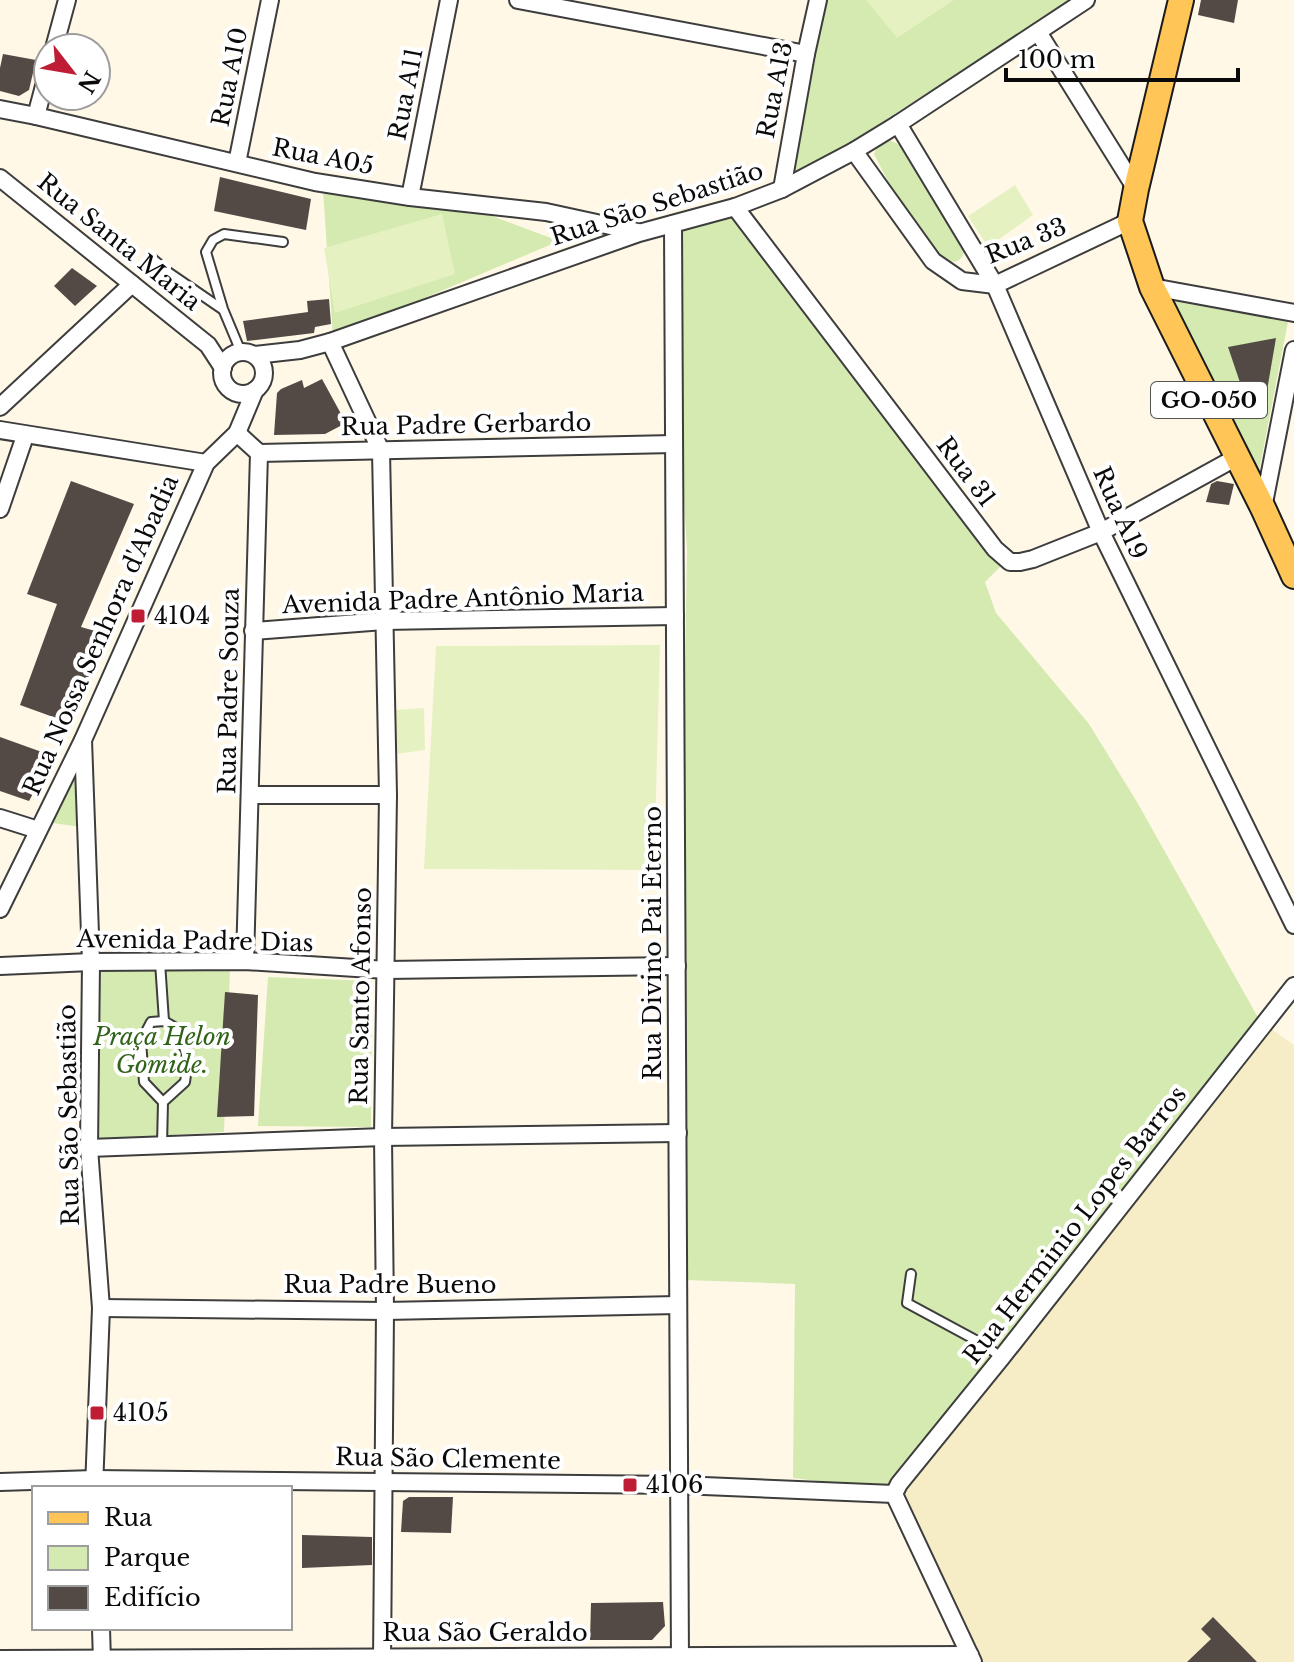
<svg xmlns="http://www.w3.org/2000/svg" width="1294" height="1662" font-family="'Libre Baskerville',serif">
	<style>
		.farmland { fill: #f6edc6 }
		.green { fill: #d4eab0 }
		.pitch { fill: #e6f1c2 }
		.building { fill: #534a46 }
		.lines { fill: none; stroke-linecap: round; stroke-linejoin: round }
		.lane-casing { stroke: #3d3d3d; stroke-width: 12 }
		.street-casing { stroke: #3d3d3d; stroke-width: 20 }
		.primary-casing { stroke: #1b1b1b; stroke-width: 28 }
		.lane { stroke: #fff; stroke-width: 8 }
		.street { stroke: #fff; stroke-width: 16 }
		.primary { stroke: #ffc557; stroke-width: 24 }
		.poi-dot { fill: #bf1d35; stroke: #fff; stroke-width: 3 }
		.labels { text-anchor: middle; stroke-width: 8; stroke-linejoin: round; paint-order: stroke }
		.shield { fill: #fff; stroke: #545454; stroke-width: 2 }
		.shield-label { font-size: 22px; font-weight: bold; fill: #0a0a0a }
		.street-label { font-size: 24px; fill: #0a0a0a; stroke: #fff }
		.poi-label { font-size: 24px; fill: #0a0a0a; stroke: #fff; text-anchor: start }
		.park-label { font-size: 24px; font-style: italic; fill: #306319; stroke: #fff }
	</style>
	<rect width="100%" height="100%" fill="#fff8e7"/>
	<polygon class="farmland" points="1267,1026 1294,1045 1294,1662 979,1662 900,1496 904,1487"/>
	<g class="green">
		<polygon points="826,0 1070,0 796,178 788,176"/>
		<path d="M 887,139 L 902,146 L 965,249 C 959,278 929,250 919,237 C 903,213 888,181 874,154 L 880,140 Z"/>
		<polygon points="323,190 465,206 559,241 333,337"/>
		<polygon points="730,213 1002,565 985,582 996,613 1089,724 1137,802 1260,1021 890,1490 793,1478 795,1284 685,1280 680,966 687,550 681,447 679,231"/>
		<polygon points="1167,300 1288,322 1259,471 1256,474"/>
		<polygon points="71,770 80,772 82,827 45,822"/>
		<polygon points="98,968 230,969 224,1132 97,1139"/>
		<polygon points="268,977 372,981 371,1127 258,1126"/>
	</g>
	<g class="pitch">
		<polygon points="866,0 954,0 897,38"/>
		<polygon points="1015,185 1033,215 988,247 968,216"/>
		<polygon points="442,214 455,274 335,313 324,248"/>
		<polygon points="660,645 654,870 424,869 436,646"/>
		<polygon points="424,708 425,750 396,754 395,710"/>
	</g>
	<g class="building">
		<polygon points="1201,0 1238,0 1234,23 1198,15"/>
		<polygon points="3,54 36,60 29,90 19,96 0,91 0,68"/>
		<polygon points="220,177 311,199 306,230 214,211"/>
		<polygon points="72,268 97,286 75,306 54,286"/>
		<polygon points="329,299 331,324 315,327 314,333 247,341 243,321 308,312 307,301"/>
		<polygon points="1276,338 1264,408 1251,415 1228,347"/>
		<polygon points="322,379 346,423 325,434 274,435 277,393 281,389 302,380 304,388"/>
		<polygon points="71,481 134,504 81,627 109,635 67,722 20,705 57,604 27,594"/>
		<polygon points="1217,481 1234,484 1229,505 1206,502 1211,484"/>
		<polygon points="0,737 53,756 29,801 0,791"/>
		<polygon points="225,992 258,995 254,1116 217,1117"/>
		<polygon points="409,1497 453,1497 451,1533 401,1532 403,1501"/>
		<polygon points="302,1535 372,1537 372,1565 302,1568"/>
		<polygon points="663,1602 665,1626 652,1640 590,1640 591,1603"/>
		<polygon points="1213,1617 1257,1662 1187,1662 1211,1639 1201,1629"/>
	</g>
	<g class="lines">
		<defs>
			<g id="lane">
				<polyline points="153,259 168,272 222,309"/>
				<polyline points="241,352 223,309 206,252 213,240 224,234 283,242"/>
				<polyline points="160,962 164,1021"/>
				<polyline points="162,1145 163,1102 185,1082 188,1061 179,1030 164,1021 151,1022 141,1041 144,1082 163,1102"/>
				<polyline points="911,1274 907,1303 983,1344 1001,1357"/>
			</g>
			<g id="street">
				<polyline points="518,0 806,54"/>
				<polyline points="1038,32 1136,189"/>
				<polyline points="54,48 67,0"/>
				<polyline points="0,109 36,116 315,182 410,197 546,212 638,232"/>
				<polyline points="36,116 48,71"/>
				<polyline points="898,124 995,285 1101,532 1294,925"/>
				<polyline points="854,151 933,261 962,281 995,285 1130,221"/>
				<polyline points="237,163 270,0"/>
				<polyline points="0,178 208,345 223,368"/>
				<polyline points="782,189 806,54 818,0"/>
				<polyline points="410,197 449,0"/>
				<polyline points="735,207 995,549 1010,562 1020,562 1033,559 1101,532 1237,457"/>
				<polyline points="673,224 680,1662"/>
				<polyline points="1152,287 1294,313"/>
				<polyline points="330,342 381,451 388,795 383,1137 385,1311 382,1662"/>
				<circle cx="243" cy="373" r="21"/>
				<polyline points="255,355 300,350 330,342 639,233 735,207 782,189 854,151 898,124 1086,0"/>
				<polyline points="0,407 132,284"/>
				<polyline points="0,430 206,463"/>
				<polyline points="237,433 259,453 245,961"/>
				<polyline points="259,453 674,444"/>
				<polyline points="1263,508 1294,350"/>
				<polyline points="0,509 25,436"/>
				<polyline points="253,631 384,621 675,616"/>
				<polyline points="83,740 91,962 89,1148 101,1308 94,1488"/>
				<polyline points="251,795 388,795"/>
				<polyline points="0,818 38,830"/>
				<polyline points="0,909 83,740 206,463 237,433 255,390"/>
				<polyline points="0,966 91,962 245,961 387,970 677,966"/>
				<polyline points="89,1148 383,1137 678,1133"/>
				<polyline points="101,1308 385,1311 678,1305"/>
				<polyline points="0,1482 94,1479 680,1485 894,1494"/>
				<polyline points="894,1494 899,1484 1002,1357 1294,986"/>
				<polyline points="894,1494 973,1662"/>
				<polyline points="101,1628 102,1662"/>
				<polyline points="0,1659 970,1655"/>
			</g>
			<polyline id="primary" points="1181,0 1136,189 1130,221 1152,287 1263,508 1294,576"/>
		</defs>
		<use href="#lane" class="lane-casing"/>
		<use href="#street" class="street-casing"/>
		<use href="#primary" class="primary-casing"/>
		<use href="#lane" class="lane"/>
		<use href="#street" class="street"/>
		<use href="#primary" class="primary"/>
	</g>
	<g class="poi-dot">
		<rect x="130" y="608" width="16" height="16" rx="4"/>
		<rect x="89" y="1405" width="16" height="16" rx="4"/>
		<rect x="622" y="1477" width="16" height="16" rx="4"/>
	</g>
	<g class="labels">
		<rect class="shield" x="1151" y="382" width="116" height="36" rx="6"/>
		<g class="shield-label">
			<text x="1209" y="408">GO-050</text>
		</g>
		<g class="street-label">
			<text transform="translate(230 77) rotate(-79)" y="8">Rua A10</text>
			<text transform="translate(775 90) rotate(-79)" y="8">Rua A13</text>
			<text transform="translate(406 94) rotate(-79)" y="8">Rua A11</text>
			<text transform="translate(323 157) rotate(11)" y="8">Rua A05</text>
			<text transform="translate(657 204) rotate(-18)" y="8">Rua São Sebastião</text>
			<text transform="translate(1026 241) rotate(-22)" y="8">Rua 33</text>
			<text transform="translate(119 242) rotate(39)" y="8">Rua Santa Maria</text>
			<text transform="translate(466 425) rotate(-1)" y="8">Rua Padre Gerbardo</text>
			<text transform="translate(966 472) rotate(53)" y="8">Rua 31</text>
			<text transform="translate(1120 513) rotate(66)" y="8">Rua A19</text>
			<text transform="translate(463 599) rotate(-2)" y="8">Avenida Padre Antônio Maria</text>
			<text transform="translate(101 635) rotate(-66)" y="8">Rua Nossa Senhora d'Abadia</text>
			<text transform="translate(229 691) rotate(-89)" y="8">Rua Padre Souza</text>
			<text transform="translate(195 941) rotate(1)" y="8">Avenida Padre Dias</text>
			<text transform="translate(653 943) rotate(-90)" y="8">Rua Divino Pai Eterno</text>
			<text transform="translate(361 996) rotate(-89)" y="8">Rua Santo Afonso</text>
			<text transform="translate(69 1115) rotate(-91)" y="8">Rua São Sebastião</text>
			<text transform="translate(1075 1225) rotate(-52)" y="8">Rua Herminio Lopes Barros</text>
			<text x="390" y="1293">Rua Padre Bueno</text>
			<text transform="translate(448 1459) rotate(1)" y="8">Rua São Clemente</text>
			<text x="485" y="1641">Rua São Geraldo</text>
		</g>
		<g class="poi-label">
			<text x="154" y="624">4104</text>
			<text x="113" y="1421">4105</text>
			<text x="646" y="1493">4106</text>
		</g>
		<g class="park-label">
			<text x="162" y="1045">Praça Helon<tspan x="162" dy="28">Gomide.</tspan></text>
		</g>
	</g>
	<rect x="32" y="1486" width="260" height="144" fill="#ffffff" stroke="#9d9d9d" stroke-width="2"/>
	<rect x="48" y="1512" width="40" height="12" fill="#ffc557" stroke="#9d9d9d" stroke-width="2"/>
	<text x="104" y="1526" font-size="24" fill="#0a0a0a">Rua</text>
	<rect x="48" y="1546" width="40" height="24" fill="#d4eab0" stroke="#9d9d9d" stroke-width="2"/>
	<text x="104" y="1566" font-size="24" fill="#0a0a0a">Parque</text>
	<rect x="48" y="1586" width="40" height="24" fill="#534a46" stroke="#9d9d9d" stroke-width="2"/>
	<text x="104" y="1606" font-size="24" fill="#0a0a0a">Edifício</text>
	<g transform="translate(72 72) rotate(121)"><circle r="38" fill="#ffffff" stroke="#9d9d9d" stroke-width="2"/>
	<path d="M0-6L14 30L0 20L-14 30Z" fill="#bf1d35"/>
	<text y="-12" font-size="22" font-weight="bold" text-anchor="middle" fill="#0a0a0a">N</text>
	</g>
	<path d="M1006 68v12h232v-12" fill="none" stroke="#0a0a0a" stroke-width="4"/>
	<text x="1018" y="68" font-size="24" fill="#0a0a0a" stroke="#ffffff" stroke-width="6" paint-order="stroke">100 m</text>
</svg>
